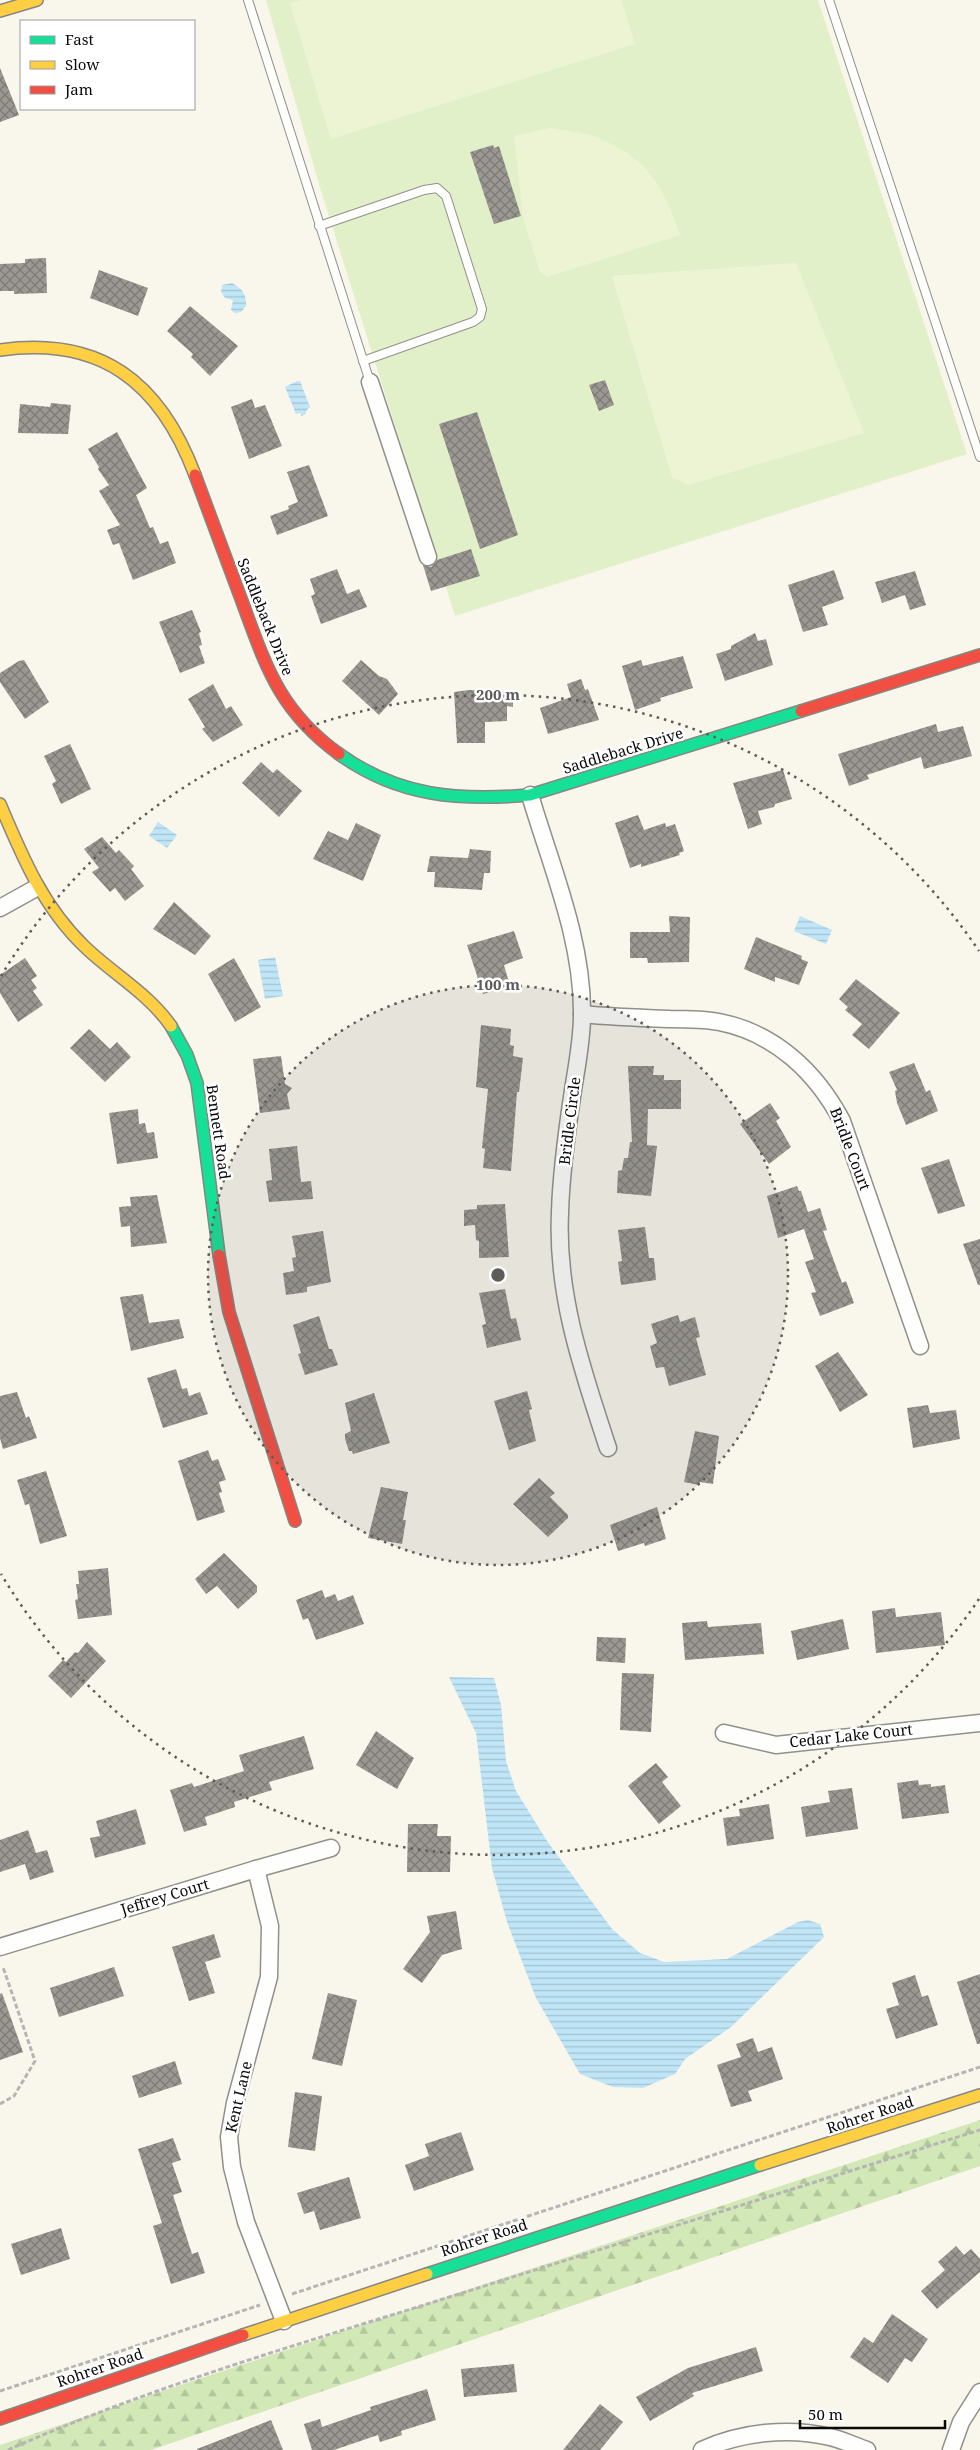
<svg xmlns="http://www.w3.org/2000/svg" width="980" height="2450" font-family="'Noto Serif',serif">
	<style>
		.grass { fill: #e2f0ca }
		.forest { fill: url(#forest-firs) }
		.pitch { fill: #ecf4d4 }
		.water { fill: url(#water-rules) }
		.building { fill: url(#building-cross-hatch) }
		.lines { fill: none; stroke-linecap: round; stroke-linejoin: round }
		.lane-casing { stroke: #91908b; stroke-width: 10 }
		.street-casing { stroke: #91908b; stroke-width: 19 }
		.fast-casing { stroke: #888682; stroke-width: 14 }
		.slow-casing { stroke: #888682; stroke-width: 14 }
		.jam-casing { stroke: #888682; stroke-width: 14 }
		.path { stroke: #b6b5b4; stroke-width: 3; stroke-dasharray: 5 2.5; stroke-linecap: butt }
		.lane { stroke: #fefefc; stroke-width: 8 }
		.street { stroke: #fefefc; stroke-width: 16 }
		.fast { stroke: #16e098; stroke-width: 11 }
		.slow { stroke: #ffcf43; stroke-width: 11 }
		.jam { stroke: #f24e42; stroke-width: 11 }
		.ring { fill: none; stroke: #5d5c58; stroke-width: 2.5; stroke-dasharray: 2.5 5 }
		.labels { text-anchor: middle; stroke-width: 5; stroke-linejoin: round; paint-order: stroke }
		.street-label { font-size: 15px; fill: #090909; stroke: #fff }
		.centre { fill: #5d5c58; stroke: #fff; stroke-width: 2.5 }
		.ring-label { font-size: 15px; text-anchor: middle; font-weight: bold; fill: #5d5c58; stroke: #fff; stroke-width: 5; stroke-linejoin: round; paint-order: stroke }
	</style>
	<defs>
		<pattern id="forest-firs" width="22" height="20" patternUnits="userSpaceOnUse" patternTransform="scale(1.25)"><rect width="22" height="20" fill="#d2e8b7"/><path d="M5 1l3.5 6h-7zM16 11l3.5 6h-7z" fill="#b3c69c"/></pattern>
		<pattern id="water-rules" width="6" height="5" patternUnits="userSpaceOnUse" patternTransform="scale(1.25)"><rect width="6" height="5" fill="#bfe5f6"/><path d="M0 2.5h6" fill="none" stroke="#a3c3d2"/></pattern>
		<pattern id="building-cross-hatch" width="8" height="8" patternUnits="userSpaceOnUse" patternTransform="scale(1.25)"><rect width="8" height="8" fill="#9b9893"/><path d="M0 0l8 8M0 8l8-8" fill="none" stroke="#7d7a76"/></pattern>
	</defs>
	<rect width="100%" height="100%" fill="#f9f6ec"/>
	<polygon class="grass" points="266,0 818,0 967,454 455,616 321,191"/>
	<polygon class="forest" points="980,2120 980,2166 151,2450 0,2450 0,2445"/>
	<g class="pitch">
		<polygon points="301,0 621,0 635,44 331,139 290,3"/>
		<path d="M 550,128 C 564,131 582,132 596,137 C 647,158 663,184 680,235 L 547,277 L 540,272 L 523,218 L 514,136 Z"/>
		<polygon points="796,263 864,433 688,485 672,477 612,276"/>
	</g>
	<g class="water">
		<path d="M 232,283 C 242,288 247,295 246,306 L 241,312 L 235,313 L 231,310 L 233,300 L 225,298 L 221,292 L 222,285 Z"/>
		<polygon points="297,381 300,381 310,407 306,411 306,414 301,416 301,413 296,414 285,387"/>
		<polygon points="158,822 177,835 167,848 149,836"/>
		<polygon points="800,916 832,930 826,944 794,931"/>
		<polygon points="275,957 283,996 265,999 258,960"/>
		<polygon points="449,1677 494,1678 501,1705 506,1761 516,1791 547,1841 612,1929 640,1953 664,1962 727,1959 798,1922 808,1920 820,1924 824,1937 731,2027 685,2059 675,2074 643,2088 613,2087 580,2074 536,1998 507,1922 492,1868 476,1733"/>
	</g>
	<g class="building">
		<polygon points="0,68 19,115 0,122"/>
		<polygon points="493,145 494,148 499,146 521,216 494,224 470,152"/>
		<polygon points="46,258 47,293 14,294 14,291 0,291 0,264 25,263 25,259"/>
		<polygon points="99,270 148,288 138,316 90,298"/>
		<polygon points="190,306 238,346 210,376 191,357 193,354 167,331"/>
		<polygon points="605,380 614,405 599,411 589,385"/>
		<polygon points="252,399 255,408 265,405 282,446 249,459 231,407"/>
		<polygon points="51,403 71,405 68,434 18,433 20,404 50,407"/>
		<polygon points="477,412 518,535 480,549 439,424"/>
		<polygon points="117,432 147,488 136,495 150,528 153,527 160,544 168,541 176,563 133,580 119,543 113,545 107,530 120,525 99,491 109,485 98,469 99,467 88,449"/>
		<polygon points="309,465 328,516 277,535 270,516 289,509 288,506 298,502 287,472"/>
		<polygon points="471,549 480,576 431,591 423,565 431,567 437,560"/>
		<polygon points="337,569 347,594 359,589 367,607 321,624 311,596 315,594 310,579"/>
		<polygon points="834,570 844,599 822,607 828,625 803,632 788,585"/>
		<polygon points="915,571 926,605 910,610 905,595 882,603 875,582"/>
		<polygon points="192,610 201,632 199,633 202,645 199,646 205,663 180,673 159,622"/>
		<polygon points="755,633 758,641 766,639 773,665 725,681 716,654 731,649 731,646"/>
		<polygon points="683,656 693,688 660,698 661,701 635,710 622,666 641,660 643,666"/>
		<polygon points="24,660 49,702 25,719 0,682 0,673 19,661"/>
		<polygon points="361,660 379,676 387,679 398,694 379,715 342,681"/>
		<polygon points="581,679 585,690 588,689 599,720 548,734 540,708 571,697 567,684"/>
		<polygon points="213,684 226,709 231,706 243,725 213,742 202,729 205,727 188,699"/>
		<polygon points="469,690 513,691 513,707 507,706 507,721 485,722 485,743 457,743 454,692"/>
		<polygon points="936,724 938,732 963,726 972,756 924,769 921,757 867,775 869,779 849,786 838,754"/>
		<polygon points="70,744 91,789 61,804 52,784 56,781 44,756"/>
		<polygon points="261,762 273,773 277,769 302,791 279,817 242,783"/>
		<polygon points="783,770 792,799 775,804 774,807 758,811 762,824 748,829 733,783"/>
		<polygon points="638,815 644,830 665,823 666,827 675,824 684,851 679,853 680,855 641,867 641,864 630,868 615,823"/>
		<polygon points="356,823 381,835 363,881 313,859 328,831 348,840"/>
		<polygon points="102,837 116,853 119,850 134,866 131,869 144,886 125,901 115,888 110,892 92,872 99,868 84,849"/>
		<polygon points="470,849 491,851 490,873 484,873 482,890 434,887 435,872 427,872 430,856 468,858"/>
		<polygon points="174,902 211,936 195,955 153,929"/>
		<polygon points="669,916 690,917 689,962 648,963 647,958 630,958 630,932 670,932"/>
		<polygon points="514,931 523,958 504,965 510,986 483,994 467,945"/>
		<polygon points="756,937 802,956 801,959 808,962 799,985 775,977 775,982 744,969"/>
		<polygon points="25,958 37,976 31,980 37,988 33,991 43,1005 18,1022 0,993 0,975"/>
		<polygon points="234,958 261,1007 235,1022 208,974"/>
		<polygon points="856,979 900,1013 869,1049 852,1035 862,1024 845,1010 848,1007 839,999"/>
		<polygon points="481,1025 511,1029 510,1045 514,1046 513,1056 523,1058 519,1092 517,1092 511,1171 483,1168 485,1149 482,1148 488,1089 476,1087"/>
		<polygon points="89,1029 110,1049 117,1042 131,1057 105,1082 70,1048"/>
		<polygon points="281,1056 285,1084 292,1088 287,1094 290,1109 260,1113 253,1059"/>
		<polygon points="914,1063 926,1092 930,1090 938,1111 906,1125 897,1103 895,1091 897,1090 889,1072"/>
		<polygon points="628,1066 654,1066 653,1075 664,1075 664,1080 681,1080 681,1109 648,1109 647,1145 657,1146 651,1196 617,1193 618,1171 622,1170 624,1158 628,1158 630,1142 632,1142"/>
		<polygon points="770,1103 780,1118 776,1121 791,1147 769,1164 740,1124"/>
		<polygon points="138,1109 139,1124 145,1123 147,1133 154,1132 158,1158 117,1164 109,1113"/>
		<polygon points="297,1146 301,1182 311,1181 313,1199 269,1202 266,1181 272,1180 269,1149"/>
		<polygon points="949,1159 965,1206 938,1214 921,1168"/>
		<polygon points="797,1186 799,1191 801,1191 808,1212 820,1208 827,1230 823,1231 842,1283 846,1281 854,1303 820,1316 811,1293 816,1292 805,1262 814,1259 804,1229 778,1238 767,1196"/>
		<polygon points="157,1195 167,1243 131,1247 130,1226 121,1227 119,1207 131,1206 130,1197"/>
		<polygon points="505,1204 509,1257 479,1258 479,1241 476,1240 475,1225 464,1226 464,1210 477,1209 477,1205"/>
		<polygon points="645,1227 649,1258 654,1258 656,1280 621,1285 618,1262 622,1261 618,1230"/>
		<polygon points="323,1231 331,1282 307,1287 307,1292 286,1295 283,1273 294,1271 292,1258 296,1257 292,1236"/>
		<polygon points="980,1239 980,1285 978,1285 963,1244"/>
		<polygon points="505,1289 511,1319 516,1318 521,1340 487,1348 482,1325 486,1324 479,1293"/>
		<polygon points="143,1294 149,1323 179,1319 184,1338 131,1351 120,1297"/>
		<polygon points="678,1315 680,1322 695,1317 700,1337 696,1338 706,1375 669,1386 664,1367 656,1368 650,1346 657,1343 651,1324"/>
		<polygon points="319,1316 329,1349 332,1349 338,1365 305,1375 298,1354 301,1353 293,1325"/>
		<polygon points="838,1352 868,1395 840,1412 815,1366"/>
		<polygon points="176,1369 182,1389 187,1388 189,1396 200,1392 208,1414 163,1428 147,1378"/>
		<polygon points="527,1391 532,1409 529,1410 536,1441 509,1450 494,1401"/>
		<polygon points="17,1392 26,1418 29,1416 37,1438 3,1449 0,1438 0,1396"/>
		<polygon points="374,1393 390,1443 353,1454 352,1451 349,1451 345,1439 345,1434 351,1431 345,1403"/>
		<polygon points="928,1405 930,1413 956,1410 960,1439 913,1448 907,1408"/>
		<polygon points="695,1431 719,1436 713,1484 700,1482 699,1485 684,1482"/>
		<polygon points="208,1450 212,1461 218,1459 226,1480 219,1482 222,1492 219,1493 225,1512 197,1521 178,1461"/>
		<polygon points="46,1471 67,1536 40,1544 29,1504 25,1505 17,1480"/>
		<polygon points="539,1478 555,1493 550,1497 568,1515 568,1518 548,1537 513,1504"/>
		<polygon points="381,1487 408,1492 403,1520 406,1520 402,1544 368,1538"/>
		<polygon points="657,1507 666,1539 645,1546 644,1543 618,1551 610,1525"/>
		<polygon points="224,1553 257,1586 257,1592 238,1609 217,1586 206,1594 195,1579"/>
		<polygon points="108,1568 112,1615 78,1619 75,1600 78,1599 76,1584 79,1584 78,1571"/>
		<polygon points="322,1590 325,1598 335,1594 338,1601 353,1595 364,1624 316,1640 308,1618 303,1620 296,1600"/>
		<polygon points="895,1608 896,1617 941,1612 945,1645 876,1653 872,1611"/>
		<polygon points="843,1619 849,1649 797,1660 791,1631"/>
		<polygon points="707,1621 708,1627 761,1623 764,1654 685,1660 682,1623"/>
		<polygon points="597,1637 626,1638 625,1663 596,1661"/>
		<polygon points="87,1642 106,1661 71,1698 48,1676 63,1660 66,1662 75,1652 78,1653"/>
		<polygon points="622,1673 654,1674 651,1732 620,1730"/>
		<polygon points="376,1731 414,1758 397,1789 356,1765"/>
		<polygon points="304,1736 314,1769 269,1782 272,1790 234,1802 235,1807 205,1817 207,1825 184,1832 170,1790 192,1783 194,1787 244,1771 239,1755"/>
		<polygon points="656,1763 668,1777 662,1782 681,1806 659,1824 628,1786"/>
		<polygon points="918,1780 919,1785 931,1784 931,1787 945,1785 949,1813 902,1819 897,1783"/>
		<polygon points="852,1788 858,1829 806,1837 801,1807 830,1802 828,1791"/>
		<polygon points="769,1804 774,1839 727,1846 723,1818 740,1816 739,1809"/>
		<polygon points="136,1809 146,1844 95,1858 90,1838 100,1836 96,1821"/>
		<polygon points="408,1824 438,1824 437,1836 451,1836 450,1872 407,1872"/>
		<polygon points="28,1830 36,1853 47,1850 54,1872 30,1880 25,1864 0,1872 0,1840"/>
		<polygon points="456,1911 462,1949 442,1955 422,1983 403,1969 430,1932 427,1916"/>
		<polygon points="214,1934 221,1957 205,1962 215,1993 189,2001 172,1947"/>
		<polygon points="114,1967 124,1996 59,2017 50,1988"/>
		<polygon points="980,1974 980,2044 977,2044 957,1982"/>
		<polygon points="915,1975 922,1997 928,1995 938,2025 896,2039 886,2009 899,2005 892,1983"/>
		<polygon points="2,1993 23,2052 0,2060 0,1994"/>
		<polygon points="328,1993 357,2000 342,2066 312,2059"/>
		<polygon points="753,2038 758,2052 772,2047 783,2079 748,2091 752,2101 731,2107 717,2065 741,2057 736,2044"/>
		<polygon points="175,2061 182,2084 139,2098 132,2076"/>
		<polygon points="295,2092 322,2096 315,2151 288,2147"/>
		<polygon points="461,2132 474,2170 414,2191 405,2165 429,2156 425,2144"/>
		<polygon points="173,2138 181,2160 172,2163 182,2192 173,2195 192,2254 198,2252 205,2273 171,2284 153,2226 162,2223 138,2149"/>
		<polygon points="349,2177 361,2218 320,2230 314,2211 304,2214 297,2193"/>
		<polygon points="61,2228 70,2259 21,2275 11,2244"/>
		<polygon points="956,2246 964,2255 971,2249 980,2259 980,2272 937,2309 921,2291 945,2270 938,2262"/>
		<polygon points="892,2314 928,2339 912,2362 905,2358 888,2383 850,2357 864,2337 873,2343"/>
		<polygon points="756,2347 763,2371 692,2393 694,2396 650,2421 636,2397 688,2368"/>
		<polygon points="514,2364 517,2392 464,2397 461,2369"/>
		<polygon points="427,2389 436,2420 401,2431 402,2435 380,2442 378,2435 334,2450 312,2450 304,2424 320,2419 322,2427 371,2410 370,2407"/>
		<polygon points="600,2404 623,2422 600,2450 563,2450"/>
		<polygon points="271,2420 283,2450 197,2450 197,2449"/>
	</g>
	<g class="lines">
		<defs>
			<g id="lane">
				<polyline points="248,0 370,382"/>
				<polyline points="829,0 980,457"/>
				<polyline points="319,226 424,190 437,188 446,196 482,309 480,317 473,322 363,361"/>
			</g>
			<g id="street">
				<polyline points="370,382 428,557"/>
				<path d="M 530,795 C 551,866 583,940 582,1015 C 582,1040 577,1065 573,1090 C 567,1130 561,1172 560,1213 C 556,1295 583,1372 608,1448"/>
				<polyline points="0,908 36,888"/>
				<path d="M 582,1014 C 611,1017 641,1018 670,1019 C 686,1019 703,1019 719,1022 C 775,1033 816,1072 842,1121 L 920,1346"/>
				<polyline points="724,1733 776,1745 980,1723"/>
				<polyline points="256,1869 270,1926 269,1977 235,2103 229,2137 232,2167 246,2222 284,2321"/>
				<polyline points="0,1947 256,1869 331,1848"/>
				<path d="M 702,2450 C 741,2432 789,2427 830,2437 C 843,2440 855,2446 867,2450"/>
				<polyline points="951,2450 961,2422 980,2392"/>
			</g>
			<g id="fast">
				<path d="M 339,754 C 399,797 459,801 530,795 L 801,711"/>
				<polyline points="171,1026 187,1055 197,1083 219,1255"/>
				<polyline points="427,2274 760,2165"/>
			</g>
			<g id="slow">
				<polyline points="0,11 37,0"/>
				<path d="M 0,350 C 101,336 160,382 195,475"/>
				<path d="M 0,804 C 22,856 43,907 85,947 C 113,974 148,993 171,1026"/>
				<polyline points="760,2165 980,2095"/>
				<polyline points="243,2335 427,2274"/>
			</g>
			<g id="jam">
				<path d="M 195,475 C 210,515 225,555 240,596 C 265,663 277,709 339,754"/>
				<polyline points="801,711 980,655"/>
				<polyline points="219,1255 229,1312 295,1521"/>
				<polyline points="0,2419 243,2335"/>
			</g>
		</defs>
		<use href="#lane" class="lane-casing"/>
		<use href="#street" class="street-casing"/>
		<use href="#fast" class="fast-casing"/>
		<use href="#slow" class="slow-casing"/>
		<use href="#jam" class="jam-casing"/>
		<g class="path">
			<polyline points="0,2104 14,2096 35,2061 3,1967"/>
			<polyline points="292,2294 980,2067"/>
			<polyline points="0,2391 260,2305"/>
			<path d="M 8,2450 C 145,2389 296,2345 440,2300 C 620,2243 800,2187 980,2130"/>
		</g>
		<use href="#lane" class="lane"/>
		<use href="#street" class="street"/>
		<use href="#fast" class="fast"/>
		<use href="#slow" class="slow"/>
		<use href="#jam" class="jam"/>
	</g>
	<circle cx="498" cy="1275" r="290" fill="#5d5c58" fill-opacity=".12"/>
	<g class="ring">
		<circle cx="498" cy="1275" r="290"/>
		<path d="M979 1599A580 580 0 0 1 1 1574M1 976A580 580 0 0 1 979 951"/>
	</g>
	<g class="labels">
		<g class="street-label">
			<text transform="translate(265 617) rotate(68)" y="5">Saddleback Drive</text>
			<text transform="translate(623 751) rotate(-17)" y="5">Saddleback Drive</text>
			<text transform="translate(570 1121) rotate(-83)" y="5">Bridle Circle</text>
			<text transform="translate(218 1132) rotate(82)" y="5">Bennett Road</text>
			<text transform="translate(850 1149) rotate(69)" y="5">Bridle Court</text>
			<text transform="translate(851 1736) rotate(-6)" y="5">Cedar Lake Court</text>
			<text transform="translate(165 1897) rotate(-17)" y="5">Jeffrey Court</text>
			<text transform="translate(239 2097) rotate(-77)" y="5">Kent Lane</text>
			<text transform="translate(870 2115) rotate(-18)" y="5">Rohrer Road</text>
			<text transform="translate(484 2238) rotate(-18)" y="5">Rohrer Road</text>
			<text transform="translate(100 2368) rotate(-19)" y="5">Rohrer Road</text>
		</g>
	</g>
	<circle cx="498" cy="1275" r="8" class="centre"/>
	<g class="ring-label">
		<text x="498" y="700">200 m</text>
		<text x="498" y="990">100 m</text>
	</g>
	<rect x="20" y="20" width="175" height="90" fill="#ffffff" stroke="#9d9d9d"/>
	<rect x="30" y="36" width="25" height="8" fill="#16e098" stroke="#9d9d9d"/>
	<text x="65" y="45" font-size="15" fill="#090909">Fast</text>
	<rect x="30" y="61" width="25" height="8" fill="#ffcf43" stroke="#9d9d9d"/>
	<text x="65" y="70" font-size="15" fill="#090909">Slow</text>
	<rect x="30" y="86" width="25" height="8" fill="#f24e42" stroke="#9d9d9d"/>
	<text x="65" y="95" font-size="15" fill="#090909">Jam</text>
	<path d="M800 2420v8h145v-8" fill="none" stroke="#090909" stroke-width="2.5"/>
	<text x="808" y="2420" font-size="15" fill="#090909" stroke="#ffffff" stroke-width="4" paint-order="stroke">50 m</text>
</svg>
